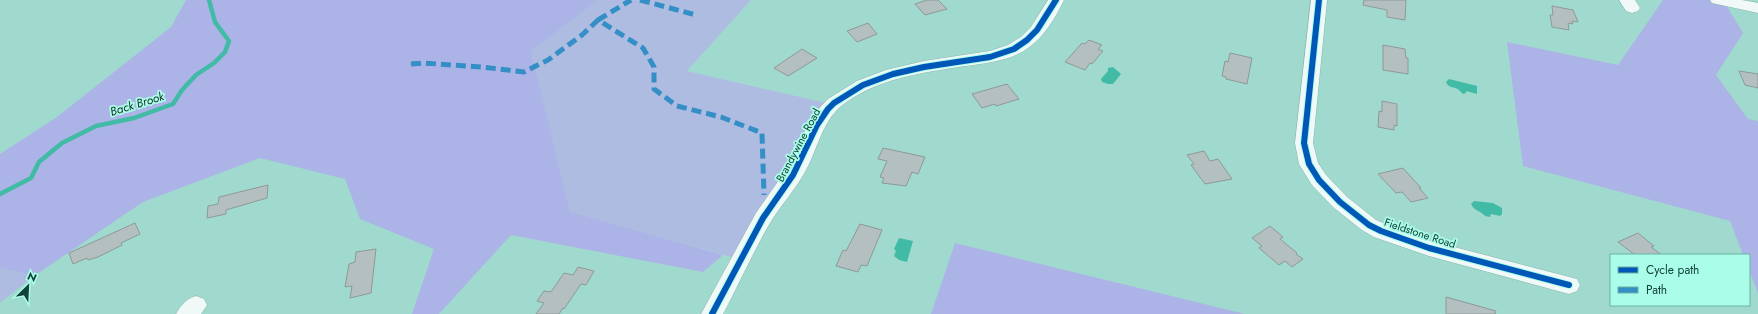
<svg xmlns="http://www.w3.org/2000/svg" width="1758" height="314" font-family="Jost,sans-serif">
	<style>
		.green { fill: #afbce2 }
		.forest { fill: #acb3e7 }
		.water { fill: #41bba6 }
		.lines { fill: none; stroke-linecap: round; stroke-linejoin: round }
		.stream { stroke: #41bba6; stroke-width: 4.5 }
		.building { fill: #b4bfbf; stroke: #8e9999 }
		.minor-casing { stroke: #87b6ac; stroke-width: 1 }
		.minor { fill: #f1f9f8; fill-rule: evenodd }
		.quiet { stroke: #348fc6; stroke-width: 5; stroke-dasharray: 10 5; stroke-linecap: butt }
		.cycleway-casing { stroke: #aafde8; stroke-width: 8 }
		.cycleway { stroke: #0057b8; stroke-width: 6 }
		.labels { text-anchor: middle; stroke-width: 3.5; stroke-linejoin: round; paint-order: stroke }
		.street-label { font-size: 11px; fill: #124238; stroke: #aafde8 }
		.water-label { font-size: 12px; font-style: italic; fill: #15312b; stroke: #aafde8 }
	</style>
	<rect width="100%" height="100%" fill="#a0dace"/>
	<g class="green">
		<polygon points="598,0 751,0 687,71 835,105 743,260 570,213 531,51"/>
		<polygon points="0,268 34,276 0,303"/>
	</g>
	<g class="forest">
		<polygon points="186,0 598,0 531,51 570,212 723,255 703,272 511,235 439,314 412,314 434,249 360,219 345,179 260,158 143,202 34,276 0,268 0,154 57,117 171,27"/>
		<polygon points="1663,0 1709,0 1725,3 1743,33 1716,75 1748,119 1758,121 1758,293 1749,270 1749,255 1743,255 1730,221 1523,166 1507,42 1618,65"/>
		<polygon points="955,243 1245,314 931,314"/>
	</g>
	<g class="water">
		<polygon points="1113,67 1121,74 1113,84 1108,84 1102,82 1101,79 1108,71 1108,68"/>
		<path d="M 1449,79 L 1477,86 L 1477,94 L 1466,91 L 1466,93 L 1463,94 C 1462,93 1460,91 1459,90 C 1454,86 1449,89 1446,82 Z"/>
		<path d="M 1474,201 L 1493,203 L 1502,208 L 1502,214 L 1500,216 L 1491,214 L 1490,217 L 1485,216 C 1481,211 1474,211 1471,204 Z"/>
		<polygon points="899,238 913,241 907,262 899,260 894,256 896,251 894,249"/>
	</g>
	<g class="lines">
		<polyline class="stream" points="0,194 31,178 39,162 62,143 96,126 134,118 173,104 182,90 196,75 214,63 225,52 229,41 215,22 209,0"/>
	</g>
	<g class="building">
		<polygon points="927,0 938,0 947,9 925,15 915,4"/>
		<polygon points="1364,0 1406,0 1405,20 1387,17 1387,10 1363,5"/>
		<polygon points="1552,6 1573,10 1578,22 1572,21 1573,24 1568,23 1569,30 1552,27 1550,15 1553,15"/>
		<polygon points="868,23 877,34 857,42 847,31"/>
		<polygon points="1089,40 1102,45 1098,49 1103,51 1092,64 1090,63 1085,70 1065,62 1082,43 1085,44"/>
		<polygon points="1383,45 1405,49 1406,58 1408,58 1408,74 1383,70"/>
		<polygon points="802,49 817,58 788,76 774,68"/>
		<polygon points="1230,53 1252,58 1247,84 1226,79 1226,77 1222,76 1225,61 1228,62"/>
		<polygon points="1739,71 1758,74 1758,88 1745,85"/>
		<polygon points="1007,84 1019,99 996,106 995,104 982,108 972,94"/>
		<polygon points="1382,101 1397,104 1397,126 1394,125 1394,130 1378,127 1379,111 1382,112"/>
		<polygon points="883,148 925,157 918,174 912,172 906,186 882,183 884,178 880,177 887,161 878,159"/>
		<polygon points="1204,151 1210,161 1218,159 1232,179 1205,184 1191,165 1194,164 1187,155"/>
		<polygon points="1403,168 1421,188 1419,188 1428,198 1411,202 1402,192 1396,193 1378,174"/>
		<polygon points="268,185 267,198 226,210 226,214 207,218 208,206 218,204 219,197"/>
		<polygon points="135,223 140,234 121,243 122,245 98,257 88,260 87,258 73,264 69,253"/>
		<polygon points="860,224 882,230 867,266 861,265 858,272 836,266 843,250 846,251"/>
		<polygon points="1270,226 1283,237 1280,239 1297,253 1296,254 1303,259 1292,267 1285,261 1279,265 1259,248 1262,246 1252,238"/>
		<polygon points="1638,233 1654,246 1651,247 1662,255 1635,255 1618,242"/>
		<polygon points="376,249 371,293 350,298 352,286 345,287 349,264 355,262 356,252"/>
		<polygon points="578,267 594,271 586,285 581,284 564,309 563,308 559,314 536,314 544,303 537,301 544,291 551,292 564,273 573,275"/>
		<polygon points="1446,297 1496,311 1495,314 1446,314"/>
	</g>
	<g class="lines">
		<defs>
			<g id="minor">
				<path d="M 1048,0 L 1064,0 C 1055,18 1045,36 1028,48 C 1010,61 986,63 965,66 C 921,73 876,78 840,107 C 822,123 817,150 806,170 C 796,189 781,205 770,223 C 753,252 739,284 723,314 L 701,314 L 756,213 L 786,170 L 808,125 L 816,112 L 828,99 L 857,81 L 886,70 L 924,61 L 990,51 L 1008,45 L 1021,37 L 1031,27 Z"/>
				<polygon points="1311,0 1327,0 1313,143 1318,163 1326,175 1347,197 1376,220 1388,225 1431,241 1577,279 1580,285 1577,291 1569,294 1429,256 1374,237 1362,230 1333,207 1312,185 1299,164 1295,143"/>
				<polygon points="1619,0 1635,0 1640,8 1638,11 1632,13 1626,11"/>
				<polygon points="1710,0 1742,0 1758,3 1758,13 1712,3"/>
				<path d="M 196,296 L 204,299 L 207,305 L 201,314 L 176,314 C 181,305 186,299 196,296 Z"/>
			</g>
		</defs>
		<use href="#minor" class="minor-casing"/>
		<use href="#minor" class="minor"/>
		<g class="quiet">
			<polyline points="640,0 696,15"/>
			<polyline points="598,20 631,0"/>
			<polyline points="411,64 423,63 482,67 524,72 548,60 582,35 598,20 643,48 654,67 654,89 677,106 721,117 762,133 764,195"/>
		</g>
		<defs>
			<g id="cycleway">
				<polyline points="1319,0 1304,143 1309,164 1319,180 1340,202 1369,225 1381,231 1429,248 1569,285"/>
				<polyline points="712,314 763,218 793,175 817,125 828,109 834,103 863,85 893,74 924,67 990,57 1014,49 1027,40 1037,30 1056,0"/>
			</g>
		</defs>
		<use href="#cycleway" class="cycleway-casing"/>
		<use href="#cycleway" class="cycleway"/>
	</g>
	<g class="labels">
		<g class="street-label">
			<text transform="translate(798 145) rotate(-62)" y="4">Brandywine Road</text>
			<text transform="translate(1420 233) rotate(18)" y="4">Fieldstone Road</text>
		</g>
		<g class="water-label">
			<text transform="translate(137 104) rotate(-17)" y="4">Back Brook</text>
		</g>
	</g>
	<rect x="1610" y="254" width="140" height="52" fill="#aafde8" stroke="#6db2a2"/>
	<rect x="1618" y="267" width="20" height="6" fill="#0057b8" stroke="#6db2a2"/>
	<text x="1646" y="274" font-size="12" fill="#124238">Cycle path</text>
	<rect x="1618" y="287" width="20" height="6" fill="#348fc6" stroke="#6db2a2"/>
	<text x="1646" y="294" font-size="12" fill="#124238">Path</text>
	<g transform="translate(28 286) rotate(24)" stroke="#aafde8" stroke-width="3" paint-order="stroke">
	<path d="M0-3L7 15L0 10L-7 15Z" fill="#124238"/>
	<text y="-6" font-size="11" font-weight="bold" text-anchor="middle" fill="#124238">N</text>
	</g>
</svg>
